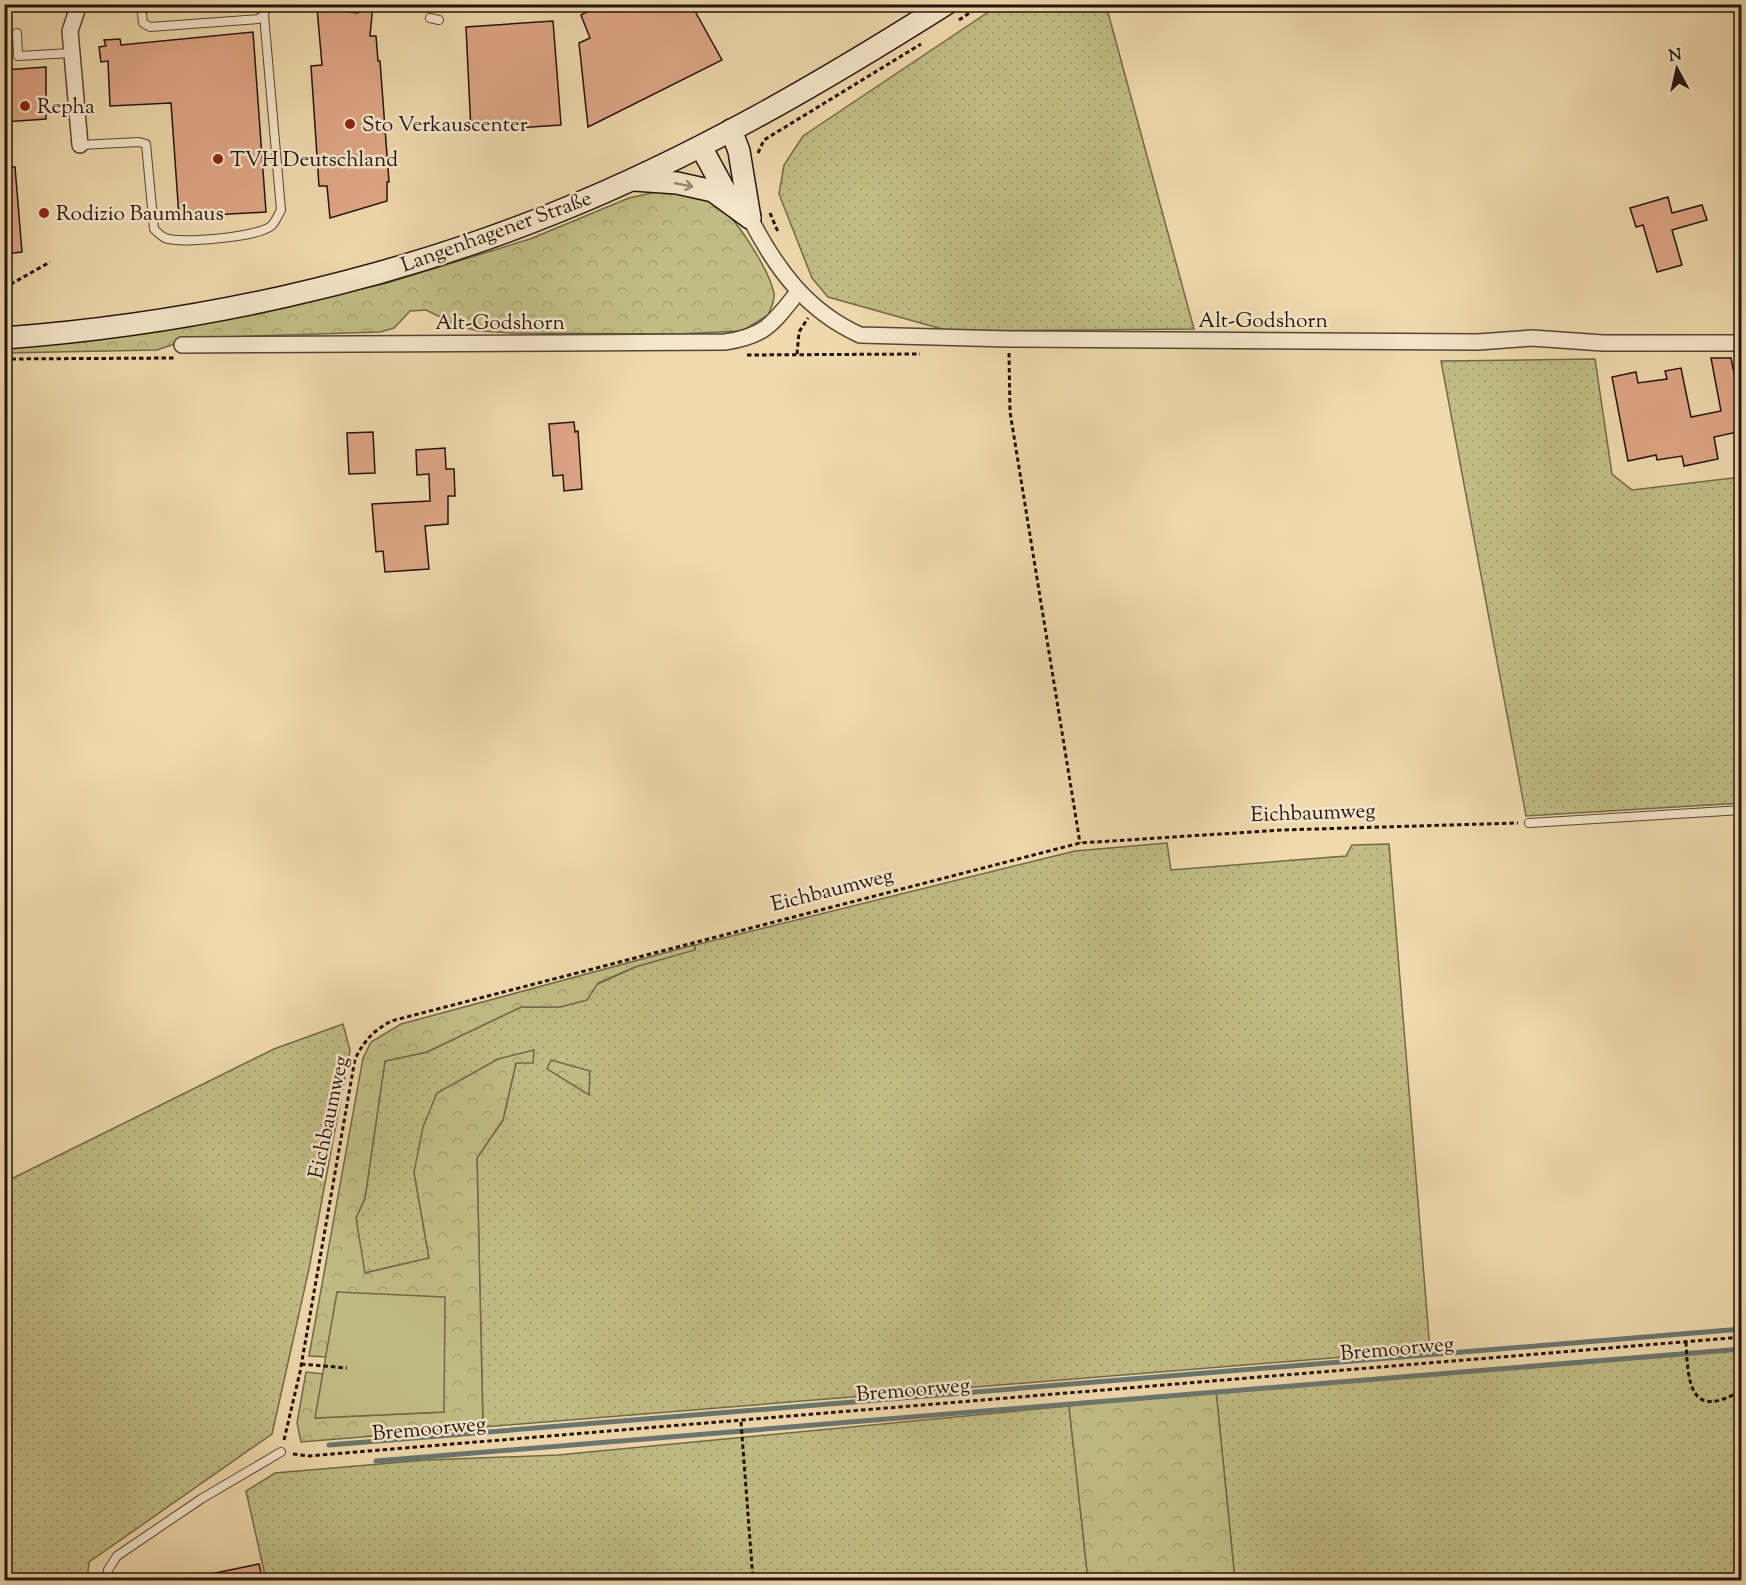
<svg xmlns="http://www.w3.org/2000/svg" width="1746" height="1585" font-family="'Sorts Mill Goudy',serif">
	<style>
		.grass { fill: url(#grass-dots); stroke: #726848; stroke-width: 1.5 }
		.forest { fill: url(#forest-crowns); stroke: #726848; stroke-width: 1.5 }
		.park { fill: #c1bd85; stroke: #726848; stroke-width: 1.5 }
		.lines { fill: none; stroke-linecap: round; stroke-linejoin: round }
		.stream { stroke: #6b776f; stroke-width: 5 }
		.building { fill: #dfa687; stroke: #24130c; stroke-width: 1.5 }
		.service-casing { stroke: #574434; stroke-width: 10 }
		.minor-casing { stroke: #574434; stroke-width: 18 }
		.secondary-casing { stroke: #24130c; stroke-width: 24 }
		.path { stroke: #24130c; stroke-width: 3; stroke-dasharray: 4.5 3; stroke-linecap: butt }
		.service { stroke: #f5e6ca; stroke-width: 8 }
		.minor { stroke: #f5e6ca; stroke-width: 15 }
		.secondary { stroke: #f5e6ca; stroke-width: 21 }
		.oneway { stroke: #978774 }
		.poi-dot { fill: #8f2418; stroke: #f5e6ca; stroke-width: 2 }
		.labels { text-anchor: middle; stroke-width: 5; stroke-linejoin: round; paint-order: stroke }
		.poi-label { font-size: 21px; fill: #24130c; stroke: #f5e6ca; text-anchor: start }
		.street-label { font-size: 21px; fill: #24130c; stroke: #f5e6ca }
	</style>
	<defs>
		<pattern id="grass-dots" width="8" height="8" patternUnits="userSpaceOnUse" patternTransform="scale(1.5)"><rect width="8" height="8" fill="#c1bd85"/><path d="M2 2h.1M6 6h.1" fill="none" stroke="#a6a272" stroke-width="1.8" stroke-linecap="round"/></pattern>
		<pattern id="forest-crowns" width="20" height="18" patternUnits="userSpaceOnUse" patternTransform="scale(1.5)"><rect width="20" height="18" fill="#c1bd85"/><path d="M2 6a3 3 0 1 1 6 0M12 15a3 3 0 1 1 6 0" fill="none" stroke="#a6a272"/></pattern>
	</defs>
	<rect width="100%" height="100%" fill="#efd9ad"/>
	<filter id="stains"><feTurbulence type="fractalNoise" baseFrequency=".00333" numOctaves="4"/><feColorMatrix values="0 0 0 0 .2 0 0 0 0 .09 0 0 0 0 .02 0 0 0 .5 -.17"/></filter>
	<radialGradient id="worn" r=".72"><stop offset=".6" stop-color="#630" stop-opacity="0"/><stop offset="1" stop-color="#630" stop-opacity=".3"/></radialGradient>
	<g class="grass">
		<polygon points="999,5 1106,5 1194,329 949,331 828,297 812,278 779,194 784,165 803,136"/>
		<polygon points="1595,359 1612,474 1632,490 1741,477 1741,803 1526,816 1441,361"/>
		<polygon points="1167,843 1171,870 1346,856 1352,845 1389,844 1430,1350 483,1427 477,1158 503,1120 516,1063 498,1059 414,1172 429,1258 364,1273 356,1218 365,1198 385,1061 427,1052 521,1007 560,1007 598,984 635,967 695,949 695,945 1075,851"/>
		<polygon points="343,1024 350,1050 309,1269 272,1434 89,1562 87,1580 5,1580 5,1182 274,1049"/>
		<polygon points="1741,1350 1741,1580 1235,1580 1216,1391"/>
		<polygon points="1069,1406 1088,1580 266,1580 246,1491 275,1473 426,1460 558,1455"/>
	</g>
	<g class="forest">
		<path d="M 656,192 C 675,193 698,192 715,203 C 735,215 769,270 774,293 C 775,301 771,308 768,315 L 742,331 L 677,334 L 513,333 L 478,331 L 459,326 L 426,310 L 410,311 L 394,328 L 380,332 L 192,338 L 157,350 L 5,353 L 4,349 L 121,336 L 241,316 L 384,284 L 530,239 L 629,198 Z"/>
		<polygon points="694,945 695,950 635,967 598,983 587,1000 560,1007 521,1007 427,1052 385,1061 365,1198 356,1218 365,1273 429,1258 414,1172 423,1127 437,1093 498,1059 534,1050 533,1063 516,1063 503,1120 477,1158 483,1427 301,1442 297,1423 306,1372 323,1374 316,1418 444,1412 338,1292 327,1357 309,1356 363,1058 371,1042 401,1024"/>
		<polygon points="551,1060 590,1071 589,1095 547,1069"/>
		<polygon points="1216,1391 1235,1580 1088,1580 1069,1406"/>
	</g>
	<polygon class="park" points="337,1292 445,1297 444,1412 315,1418"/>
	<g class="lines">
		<g class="stream">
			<polyline points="329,1445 1742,1329"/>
			<polyline points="376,1461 1742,1349"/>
		</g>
	</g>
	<g class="building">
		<polygon points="360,4 373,4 370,36 376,36 378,61 380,61 389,182 387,182 387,201 330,218 327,186 319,186 311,66 322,65 317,8 358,13"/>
		<polygon points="600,4 691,4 722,60 588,127 579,43 590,38 581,15"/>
		<polygon points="553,21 561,125 471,131 466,27"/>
		<polygon points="253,32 266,212 179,217 171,103 110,106 108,61 101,62 99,47 106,46 104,40 120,39 121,45"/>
		<polygon points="46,67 46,119 4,122 4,70"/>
		<polygon points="4,167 15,167 22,252 4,254"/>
		<polygon points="1668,197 1672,213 1702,205 1707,220 1672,230 1682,265 1657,272 1643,225 1636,227 1630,208"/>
		<polygon points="1711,358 1731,358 1739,397 1742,396 1742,431 1714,437 1718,459 1684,466 1682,456 1657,460 1656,455 1628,461 1612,377 1636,372 1638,383 1667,379 1665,371 1681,368 1691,417 1721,411"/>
		<polygon points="574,422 575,432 578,431 582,489 564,491 563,475 553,476 549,424"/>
		<polygon points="373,432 375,473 349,474 347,433"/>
		<polygon points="445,448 446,469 454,469 455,496 448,496 448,524 425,526 429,569 385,572 383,551 376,552 372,504 430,501 429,474 417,475 416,450"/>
		<polygon points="259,1564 263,1581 211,1581 210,1574"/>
	</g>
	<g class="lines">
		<defs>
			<g id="service">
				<polyline points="141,4 143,23 150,27 258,19 264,15 266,4"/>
				<polyline points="430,18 439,20"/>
				<polyline points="17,33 18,56 72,53"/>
				<path d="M 80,145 L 139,142 L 146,144 L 154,229 C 157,232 161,236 165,238 C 181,244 258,237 271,226 C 275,223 278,215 281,210 L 264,15"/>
				<polyline points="1529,823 1742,810"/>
				<polyline points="107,1580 108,1570 117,1556 201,1499 281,1452"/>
			</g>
			<g id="minor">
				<polyline points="79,4 70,31 80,145"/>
				<path d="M 750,218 C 776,269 807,311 860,335 L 1009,339 L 1478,342 L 1532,338 L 1603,343 L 1742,343"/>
				<path d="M 182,345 L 725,342 C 766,336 773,323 798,292"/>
			</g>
			<g id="secondary">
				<polyline points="731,130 739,151 750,218"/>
				<polyline points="701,147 731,202"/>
				<polyline points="634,180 677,183 713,191 750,218"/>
				<path d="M 4,338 C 192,324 382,283 557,212 C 694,157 821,83 946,4"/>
			</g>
		</defs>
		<use href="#service" class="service-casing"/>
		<use href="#minor" class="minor-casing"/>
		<use href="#secondary" class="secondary-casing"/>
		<g class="path">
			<polyline points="959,20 983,4"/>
			<polyline points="758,153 764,140 921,44"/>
			<polyline points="770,213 778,232"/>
			<polyline points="4,288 50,262"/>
			<polyline points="1009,353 1010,412 1080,843"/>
			<polyline points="797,354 799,332 808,318"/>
			<polyline points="747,355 920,354"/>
			<polyline points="4,359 174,358"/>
			<path d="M 1686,1342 C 1688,1384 1690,1421 1742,1390"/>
			<polyline points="301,1364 347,1368"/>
			<polyline points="741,1422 753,1580"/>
			<path d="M 284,1440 L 300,1372 L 355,1059 C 364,1041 373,1031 391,1021 L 1080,843 L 1282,830 L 1518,823"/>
			<polyline points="293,1454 308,1456 1742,1337"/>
		</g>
		<use href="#service" class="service"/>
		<use href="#minor" class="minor"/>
		<use href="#secondary" class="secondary"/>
	</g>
	<defs><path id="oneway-shaft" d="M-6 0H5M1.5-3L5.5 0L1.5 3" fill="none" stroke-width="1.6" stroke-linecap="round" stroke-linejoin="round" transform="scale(1.5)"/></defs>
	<use class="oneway" href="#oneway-shaft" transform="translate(684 185) rotate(11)"/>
	<g class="poi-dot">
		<circle cx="25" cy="106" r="6"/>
		<circle cx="350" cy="124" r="6"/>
		<circle cx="218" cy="159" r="6"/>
		<circle cx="44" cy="213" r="6"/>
	</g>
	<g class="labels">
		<g class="poi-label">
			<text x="37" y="113">Repha</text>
			<text x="362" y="131">Sto Verkauscenter</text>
			<text x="230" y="166">TVH Deutschland</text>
			<text x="56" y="220">Rodizio Baumhaus</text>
		</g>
		<g class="street-label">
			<text transform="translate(496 231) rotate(-20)" y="7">Langenhagener Straße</text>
			<text x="1263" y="327">Alt-Godshorn</text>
			<text x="500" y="329">Alt-Godshorn</text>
			<text transform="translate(1313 812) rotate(-2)" y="7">Eichbaumweg</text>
			<text transform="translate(832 889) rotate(-14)" y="7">Eichbaumweg</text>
			<text transform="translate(328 1117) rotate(-78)" y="7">Eichbaumweg</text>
			<text transform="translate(1397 1348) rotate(-5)" y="7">Bremoorweg</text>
			<text transform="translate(913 1389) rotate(-5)" y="7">Bremoorweg</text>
			<text transform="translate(429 1428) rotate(-5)" y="7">Bremoorweg</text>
		</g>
	</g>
	<rect width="1746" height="1585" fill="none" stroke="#efd9ad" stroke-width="24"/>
	<rect x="6" y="6" width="1734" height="1573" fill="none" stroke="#24130c" stroke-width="3"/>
	<rect x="12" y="12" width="1722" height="1561" fill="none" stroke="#24130c" stroke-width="1.5"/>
	<g transform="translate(1677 69) rotate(352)" stroke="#f5e6ca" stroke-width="4.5" paint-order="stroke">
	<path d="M0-4.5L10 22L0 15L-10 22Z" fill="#24130c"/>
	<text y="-9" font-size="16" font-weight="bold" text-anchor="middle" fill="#24130c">N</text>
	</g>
	<rect width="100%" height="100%" filter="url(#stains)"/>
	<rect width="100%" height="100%" fill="url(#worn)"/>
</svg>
